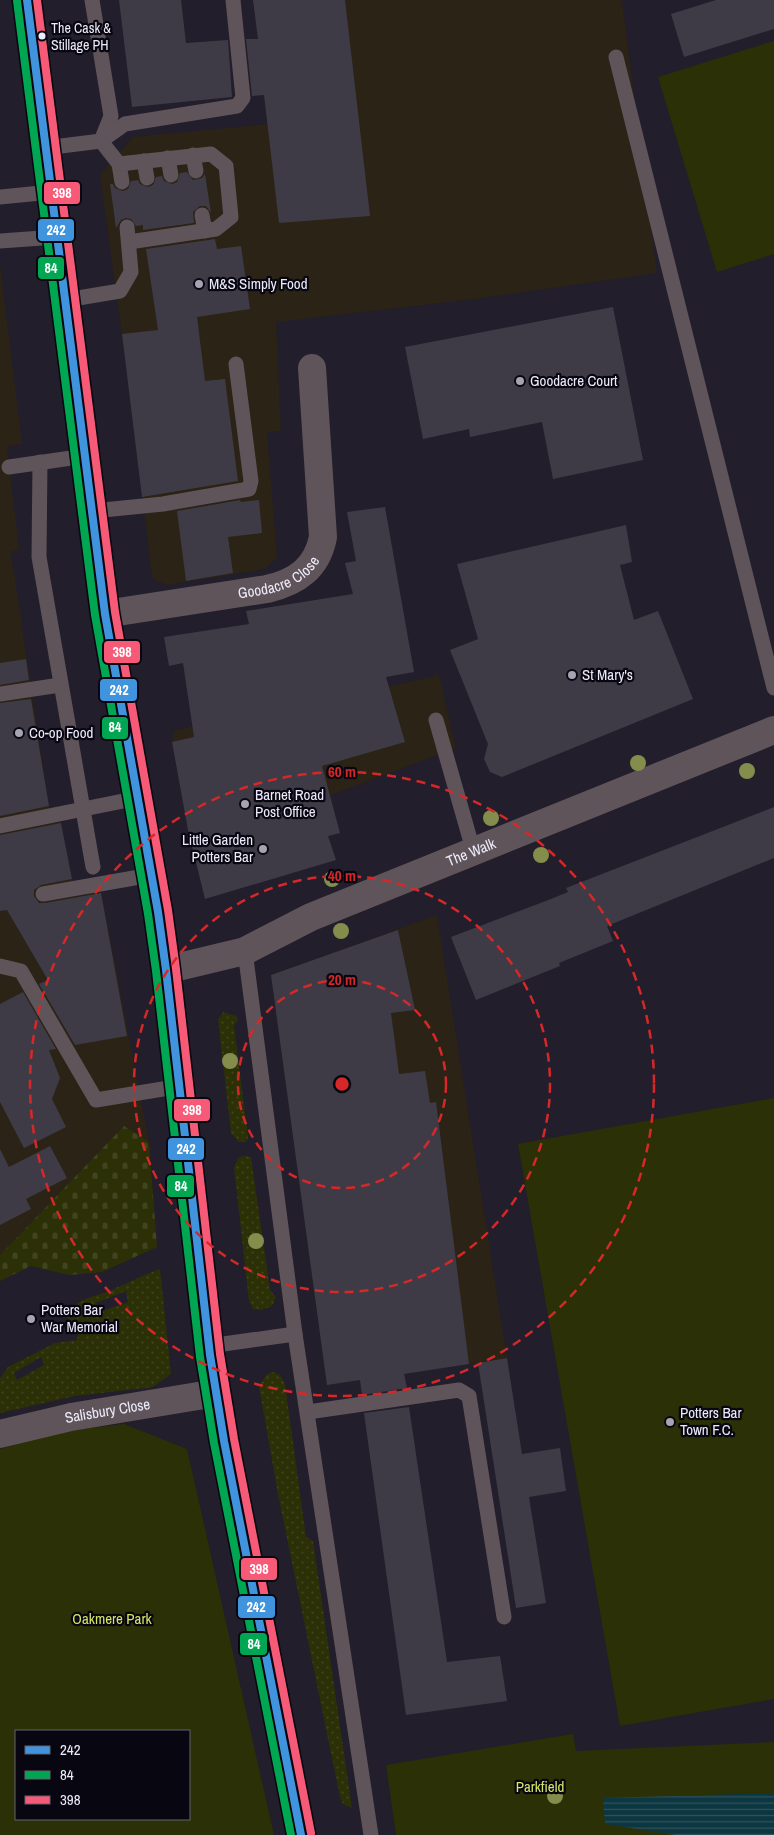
<svg xmlns="http://www.w3.org/2000/svg" width="774" height="1835" font-family="'Archivo Narrow',sans-serif">
	<style>
		.commercial { fill: #2a2316 }
		.grass { fill: url(#grass-dots); fill-rule: evenodd }
		.cemetery { fill: url(#cemetery-stones) }
		.park { fill: #2c3006; fill-rule: evenodd }
		.water { fill: url(#water-rules) }
		.building { fill: #3e3b46 }
		.lines { fill: none; stroke-linecap: round; stroke-linejoin: round }
		.service { stroke: #5f5459; stroke-width: 15 }
		.minor { stroke: #5f5459; stroke-width: 28 }
		.tertiary { stroke: #5f5459; stroke-width: 28 }
		.primary { stroke: #62545c; stroke-width: 28 }
		.bus-1-casing { stroke: #080610; stroke-width: 11 }
		.bus-2-casing { stroke: #080610; stroke-width: 11 }
		.bus-3-casing { stroke: #080610; stroke-width: 11 }
		.bus-1 { stroke: #4094de; stroke-width: 8 }
		.bus-2 { stroke: #00a651; stroke-width: 8 }
		.bus-3 { stroke: #f75a77; stroke-width: 8 }
		.tree { fill: #848d4b }
		.ring { fill: none; stroke: #d62828; stroke-width: 2.5; stroke-dasharray: 9 6 }
		.bus-dot { fill: #edebfb; stroke: #080610; stroke-width: 2 }
		.poi-dot { fill: #a6a3b2; stroke: #080610; stroke-width: 2 }
		.labels { text-anchor: middle; stroke-width: 4.5; stroke-linejoin: round; paint-order: stroke }
		.bus-label { font-size: 14px; fill: #edebfb; stroke: #080610; text-anchor: start }
		.poi-label { font-size: 15px; fill: #edebfb; stroke: #080610; text-anchor: start }
		.street-label { font-size: 15px; fill: #edebfb; stroke: #080610 }
		.park-label { font-size: 15px; fill: #d5e765; stroke: #080610 }
		.centre { fill: #d62828; stroke: #080610; stroke-width: 2.5 }
		.ring-label { font-size: 15px; text-anchor: middle; font-weight: bold; fill: #d62828; stroke: #080610; stroke-width: 4.5; stroke-linejoin: round; paint-order: stroke }
		.line-badge { stroke: #080610; stroke-width: 2 }
		.badge-label { font-size: 14px; text-anchor: middle; font-weight: bold; fill: #fff }
	</style>
	<defs>
		<pattern id="grass-dots" width="8" height="8" patternUnits="userSpaceOnUse" patternTransform="scale(1.25)"><rect width="8" height="8" fill="#2c3006"/><path d="M2 2h.1M6 6h.1" fill="none" stroke="#41441f" stroke-width="1.8" stroke-linecap="round"/></pattern>
		<pattern id="cemetery-stones" width="16" height="16" patternUnits="userSpaceOnUse" patternTransform="scale(1.25)"><rect width="16" height="16" fill="#2c3006"/><path d="M2 7V4a2 2 0 0 1 4 0v3zM10 15v-3a2 2 0 0 1 4 0v3z" fill="#41441f"/></pattern>
		<pattern id="water-rules" width="6" height="5" patternUnits="userSpaceOnUse" patternTransform="scale(1.25)"><rect width="6" height="5" fill="#0c3640"/><path d="M0 2.5h6" fill="none" stroke="#30535c"/></pattern>
	</defs>
	<rect width="100%" height="100%" fill="#221e2b"/>
	<g class="commercial">
		<polygon points="253,0 622,0 657,273 474,299 276,322 281,431 267,432 277,557 265,569 167,585 153,579 151,570 134,421 100,175 133,137 268,124"/>
		<polygon points="0,264 22,444 7,446 19,550 11,552 49,808 60,818 75,896 101,891 149,1142 124,1126 0,1255"/>
		<polygon points="439,675 456,748 328,796 190,839 172,742 175,730 285,710"/>
		<polygon points="437,915 507,1358 327,1385 271,975"/>
	</g>
	<g class="grass">
		<polygon points="223,1012 236,1016 238,1020 234,1026 248,1138 246,1142 239,1142 231,1133 218,1020"/>
		<polygon points="245,1156 251,1157 270,1290 276,1297 272,1306 261,1310 253,1309 249,1301 234,1167 239,1157"/>
		<path d="M 160,1269 L 171,1374 L 153,1387 L 75,1396 L 0,1413 L 0,1378 L 8,1367 L 55,1343 L 77,1340 L 79,1331 L 66,1316 C 76,1298 92,1298 109,1291 C 126,1284 143,1275 160,1269 ZM 126,1291 L 128,1302 L 99,1312 L 96,1303 ZM 41,1357 L 44,1365 L 17,1380 L 14,1373 Z"/>
		<polygon points="274,1372 280,1375 285,1384 306,1537 313,1541 352,1808 343,1804 340,1797 278,1494 259,1386 267,1374"/>
	</g>
	<polygon class="cemetery" points="124,1126 149,1142 157,1247 102,1272 69,1275 31,1266 0,1281 0,1255"/>
	<g class="park">
		<polygon points="774,41 774,254 717,272 658,77"/>
		<polygon points="774,1098 774,1699 620,1726 518,1144"/>
		<path d="M 124,1424 L 187,1449 L 274,1835 L 0,1835 L 0,1449 L 65,1431 ZM 16,1731 L 189,1731 L 189,1819 L 16,1819 Z"/>
		<polygon points="573,1734 576,1751 774,1742 774,1835 396,1835 386,1765"/>
	</g>
	<polygon class="water" points="774,1793 774,1835 676,1835 605,1824 603,1798"/>
	<g class="building">
		<polygon points="119,0 181,0 186,43 228,40 232,97 132,107"/>
		<polygon points="253,0 345,0 370,216 279,223 264,95 252,96 246,39 258,39"/>
		<polygon points="716,0 774,0 774,29 684,57 671,14"/>
		<polygon points="187,172 193,180 202,178 205,174 211,213 206,206 200,206 193,212 194,223 143,230 143,225 136,226 131,219 126,218 121,220 116,228 110,184 113,184 115,188 123,191 128,189 131,181 138,180 140,184 148,187 153,185 156,177 162,176 164,181 172,184 177,182 180,173"/>
		<polygon points="215,239 217,249 241,246 250,309 197,317 205,381 225,379 238,481 142,497 122,334 158,330 146,249"/>
		<polygon points="613,307 643,460 553,479 542,422 470,437 469,429 423,439 405,347"/>
		<polygon points="240,500 241,502 259,500 262,533 228,537 233,573 186,581 177,511"/>
		<polygon points="385,507 414,672 386,677 405,742 322,766 340,833 328,836 336,860 205,899 188,830 172,742 194,737 183,663 169,666 164,637 249,624 246,611 353,594 345,563 356,561 347,512"/>
		<polygon points="626,525 632,562 620,565 634,620 658,611 693,699 502,777 490,772 484,759 488,744 450,650 478,639 457,564"/>
		<polygon points="26,659 29,680 0,685 0,663"/>
		<polygon points="31,699 49,806 0,816 0,703"/>
		<polygon points="774,807 774,858 607,926 613,941 559,963 560,966 476,1000 451,937 551,899 568,892 566,888"/>
		<polygon points="61,823 72,879 41,885 34,890 34,896 39,903 45,903 101,893 127,1036 75,1045 39,984 48,980 7,910 0,911 0,835"/>
		<polygon points="398,930 415,1010 391,1013 399,1074 425,1071 430,1103 436,1102 469,1364 404,1374 407,1388 362,1395 360,1380 327,1385 271,975"/>
		<polygon points="23,992 56,1049 49,1050 60,1078 52,1099 66,1127 24,1148 0,1102 0,1004"/>
		<polygon points="50,1146 67,1178 26,1199 31,1209 0,1225 0,1149 9,1167"/>
		<polygon points="507,1358 522,1454 560,1448 566,1491 529,1497 546,1603 516,1608 478,1363"/>
		<polygon points="409,1407 447,1662 500,1656 507,1701 406,1715 364,1413"/>
	</g>
	<g class="lines">
		<g class="service">
			<polyline points="92,0 111,116 101,141"/>
			<polyline points="616,57 774,688"/>
			<polyline points="101,141 119,164 122,182"/>
			<polyline points="45,148 101,141 125,124 237,106 243,98 233,0"/>
			<polyline points="193,155 196,171"/>
			<polyline points="168,158 171,175"/>
			<polyline points="144,161 147,178"/>
			<polyline points="119,164 211,154 226,166 231,217 216,229 129,242"/>
			<polyline points="0,197 51,192"/>
			<polyline points="202,215 205,231"/>
			<polyline points="0,241 56,237"/>
			<polyline points="66,300 120,291 131,272 127,227"/>
			<polyline points="40,462 39,557 93,867"/>
			<polyline points="9,467 85,456"/>
			<polyline points="93,511 163,504 249,489 251,481 236,364"/>
			<polyline points="0,694 60,685"/>
			<polyline points="436,720 474,853"/>
			<polyline points="0,826 138,798"/>
			<polyline points="43,894 151,875"/>
			<polyline points="245,951 295,1334 371,1835"/>
			<polyline points="0,966 21,971 96,1100 181,1086"/>
			<polyline points="209,1346 295,1334"/>
			<polyline points="308,1412 459,1390 469,1396 504,1617"/>
		</g>
		<g class="minor">
			<path id="s1" d="M 105,614 L 267,589 C 297,582 317,568 323,537 L 312,368"/>
			<path id="s2" d="M 0,1434 L 71,1417 L 216,1393"/>
		</g>
		<path class="tertiary" id="s3" d="M 166,970 L 245,951 L 311,917 L 774,730"/>
		<polyline class="primary" points="27,0 105,614 158,912 166,970 210,1355 224,1441 301,1835"/>
		<defs>
			<polyline id="bus-1" points="27,0 105,614 158,912 166,970 210,1355 224,1441 301,1835"/>
			<polyline id="bus-2" points="17,1 95,615 148,914 156,971 200,1357 214,1443 291,1835"/>
			<polyline id="bus-3" points="37,0 115,612 168,910 176,969 220,1354 234,1439 311,1833"/>
		</defs>
		<use href="#bus-1" class="bus-1-casing"/>
		<use href="#bus-2" class="bus-2-casing"/>
		<use href="#bus-3" class="bus-3-casing"/>
		<use href="#bus-1" class="bus-1"/>
		<use href="#bus-2" class="bus-2"/>
		<use href="#bus-3" class="bus-3"/>
	</g>
	<g class="tree">
		<circle cx="638" cy="763" r="8"/>
		<circle cx="747" cy="771" r="8"/>
		<circle cx="491" cy="818" r="8"/>
		<circle cx="541" cy="855" r="8"/>
		<circle cx="332" cy="879" r="8"/>
		<circle cx="341" cy="931" r="8"/>
		<circle cx="230" cy="1061" r="8"/>
		<circle cx="256" cy="1241" r="8"/>
		<circle cx="555" cy="1796" r="8"/>
	</g>
	<g class="ring">
		<circle cx="342" cy="1084" r="104"/>
		<circle cx="342" cy="1084" r="208"/>
		<circle cx="342" cy="1084" r="312"/>
	</g>
	<circle class="bus-dot" cx="42" cy="36" r="4.5"/>
	<g class="poi-dot">
		<circle cx="199" cy="284" r="5"/>
		<circle cx="520" cy="381" r="5"/>
		<circle cx="572" cy="675" r="5"/>
		<circle cx="19" cy="733" r="5"/>
		<circle cx="245" cy="804" r="5"/>
		<circle cx="263" cy="849" r="5"/>
		<circle cx="31" cy="1319" r="5"/>
		<circle cx="670" cy="1422" r="5"/>
	</g>
	<g class="labels">
		<g class="bus-label">
			<text x="51" y="33">The Cask &amp;<tspan x="51" dy="17">Stillage PH</tspan></text>
		</g>
		<g class="poi-label">
			<text x="209" y="289">M&amp;S Simply Food</text>
			<text x="530" y="386">Goodacre Court</text>
			<text x="582" y="680">St Mary's</text>
			<text x="29" y="738">Co-op Food</text>
			<text x="255" y="800">Barnet Road<tspan x="255" dy="17">Post Office</tspan></text>
			<text x="253" y="845" text-anchor="end">Little Garden<tspan x="253" dy="17">Potters Bar</tspan></text>
			<text x="41" y="1315">Potters Bar<tspan x="41" dy="17">War Memorial</tspan></text>
			<text x="680" y="1418">Potters Bar<tspan x="680" dy="17">Town F.C.</tspan></text>
		</g>
		<g class="street-label">
			<text dy="5" stroke="none"><textPath href="#s1" startOffset="179">Goodacre Close</textPath></text>
			<text dy="5" stroke="none"><textPath href="#s3" startOffset="328">The Walk</textPath></text>
			<text dy="5" stroke="none"><textPath href="#s2" startOffset="110">Salisbury Close</textPath></text>
		</g>
		<g class="park-label">
			<text x="112" y="1624">Oakmere Park</text>
			<text x="540" y="1792">Parkfield</text>
		</g>
	</g>
	<circle cx="342" cy="1084" r="8" class="centre"/>
	<g class="ring-label">
		<text x="342" y="777">60 m</text>
		<text x="342" y="881">40 m</text>
		<text x="342" y="985">20 m</text>
	</g>
	<g class="line-badge">
		<rect x="43" y="181" width="38" height="24" rx="5" fill="#f75a77"/>
		<rect x="37" y="218" width="38" height="24" rx="5" fill="#4094de"/>
		<rect x="37" y="256" width="28" height="24" rx="5" fill="#00a651"/>
		<rect x="103" y="640" width="38" height="24" rx="5" fill="#f75a77"/>
		<rect x="99" y="678" width="39" height="24" rx="5" fill="#4094de"/>
		<rect x="101" y="716" width="28" height="24" rx="5" fill="#00a651"/>
		<rect x="173" y="1098" width="38" height="24" rx="5" fill="#f75a77"/>
		<rect x="167" y="1137" width="38" height="24" rx="5" fill="#4094de"/>
		<rect x="166" y="1174" width="29" height="24" rx="5" fill="#00a651"/>
		<rect x="240" y="1557" width="38" height="24" rx="5" fill="#f75a77"/>
		<rect x="237" y="1595" width="39" height="24" rx="5" fill="#4094de"/>
		<rect x="239" y="1632" width="29" height="24" rx="5" fill="#00a651"/>
	</g>
	<g class="badge-label">
		<text x="62" y="198">398</text>
		<text x="56" y="235">242</text>
		<text x="51" y="273">84</text>
		<text x="122" y="657">398</text>
		<text x="119" y="695">242</text>
		<text x="115" y="732">84</text>
		<text x="192" y="1115">398</text>
		<text x="186" y="1154">242</text>
		<text x="181" y="1191">84</text>
		<text x="259" y="1574">398</text>
		<text x="256" y="1612">242</text>
		<text x="254" y="1649">84</text>
	</g>
	<rect x="15" y="1730" width="175" height="90" fill="#080610" stroke="#64626e"/>
	<rect x="25" y="1746" width="25" height="8" fill="#4094de" stroke="#64626e"/>
	<text x="60" y="1755" font-size="15" fill="#edebfb">242</text>
	<rect x="25" y="1771" width="25" height="8" fill="#00a651" stroke="#64626e"/>
	<text x="60" y="1780" font-size="15" fill="#edebfb">84</text>
	<rect x="25" y="1796" width="25" height="8" fill="#f75a77" stroke="#64626e"/>
	<text x="60" y="1805" font-size="15" fill="#edebfb">398</text>
</svg>
